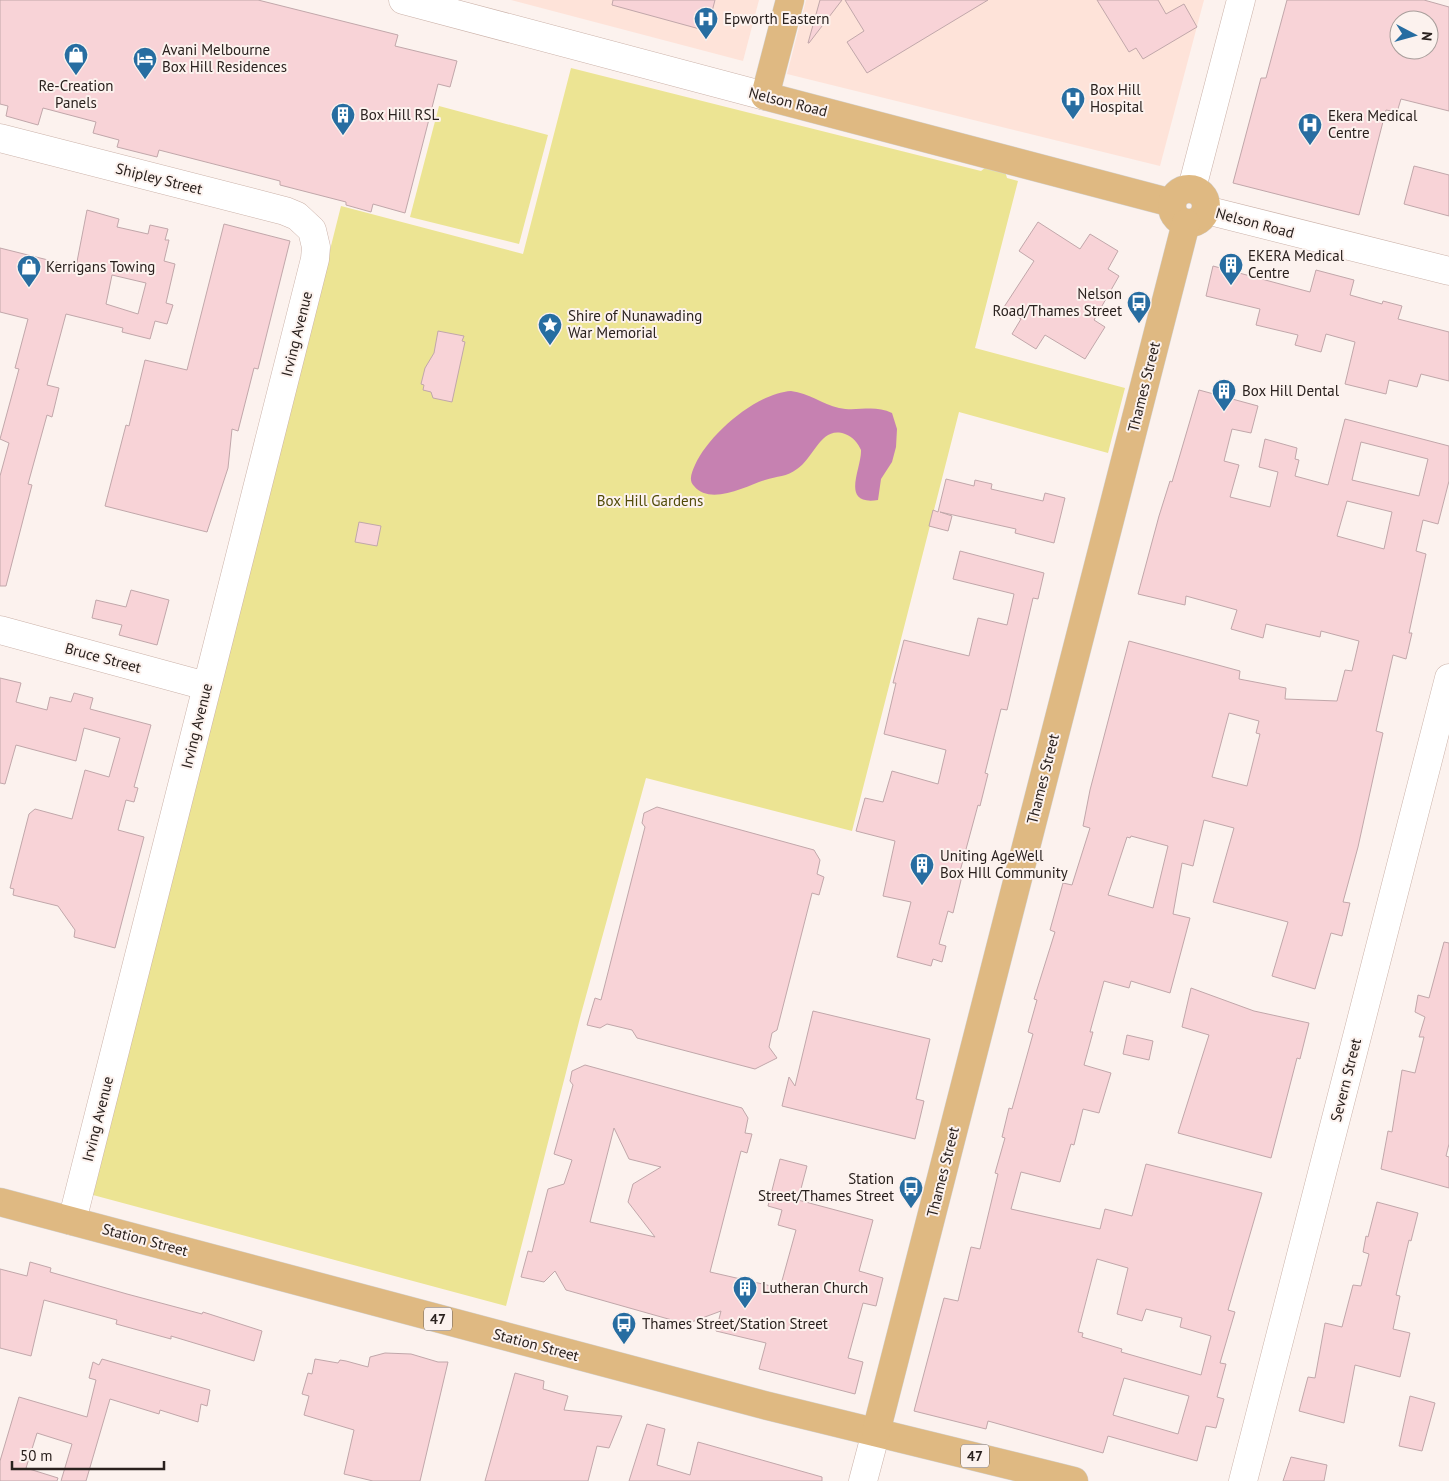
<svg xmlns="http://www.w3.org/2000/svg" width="1449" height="1481" font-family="'PT Sans',sans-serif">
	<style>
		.built { fill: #fee3d9 }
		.green { fill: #ece493 }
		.water { fill: #c681b1 }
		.building { fill: #f8d3d7; stroke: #c1a7aa; fill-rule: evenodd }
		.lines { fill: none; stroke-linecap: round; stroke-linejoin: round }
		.minor-casing { stroke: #cbb2a9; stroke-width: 29 }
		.major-casing { stroke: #d4d3d2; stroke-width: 29 }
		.minor { stroke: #fff; stroke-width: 28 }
		.major { stroke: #dfb982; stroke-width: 28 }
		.labels { text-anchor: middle; stroke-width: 4; stroke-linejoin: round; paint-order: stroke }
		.shield { fill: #fcf2ee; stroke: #69605c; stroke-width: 1 }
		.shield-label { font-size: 14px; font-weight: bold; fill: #2a211e }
		.poi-label { font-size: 15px; fill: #2a211e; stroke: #fcf2ee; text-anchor: start }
		.street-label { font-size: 15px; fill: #2a211e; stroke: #fcf2ee }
		.park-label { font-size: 15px; fill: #514b08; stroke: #fcf2ee }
	</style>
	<rect width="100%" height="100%" fill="#fcf2ee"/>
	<g class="built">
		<polygon points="511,0 759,0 743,61"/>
		<polygon points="806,0 1204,0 1160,166 787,74"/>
	</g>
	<g class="green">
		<polygon points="571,68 981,171 990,164 1004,168 1007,178 1018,181 975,348 1125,388 1108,453 959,412 852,831 646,778 581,1014 506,1306 93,1195 341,206 523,254"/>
		<polygon points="439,106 548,135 519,244 410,217"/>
	</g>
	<path class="water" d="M 791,391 C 809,393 822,404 839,408 C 857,412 874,404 892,413 L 897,429 L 896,447 L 892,462 L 881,479 L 878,500 C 839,506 862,468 861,450 C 858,443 853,437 845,434 C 821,425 814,458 797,469 C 787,477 777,476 765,480 C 747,486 710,506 694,486 C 688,480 692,472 695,465 C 709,434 757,393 791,391 Z"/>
	<g class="building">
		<polygon points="0,0 258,0 398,35 395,46 457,61 450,87 438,84 405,213 373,204 371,212 346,205 346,202 280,185 280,181 159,150 157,157 117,147 119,140 93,133 96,122 43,108 38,125 6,116 8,106 0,104"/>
		<polygon points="613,0 715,0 707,31 612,5"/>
		<polygon points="820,0 842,0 809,43 808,43"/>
		<polygon points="845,0 988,0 867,73 847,42 864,31"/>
		<polygon points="1097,0 1158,0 1166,14 1184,4 1197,27 1143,59 1136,48 1129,52"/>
		<path d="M 1287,0 L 1424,0 L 1449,7 L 1449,111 L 1401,99 L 1397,112 L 1386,110 L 1359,215 L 1233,183 L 1261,78 L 1266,78 ZM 1399,20 L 1429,20 L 1429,50 L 1399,50 Z"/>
		<polygon points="1414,166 1449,175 1449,216 1404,204"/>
		<path d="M 87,210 L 119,219 L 117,227 L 148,234 L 150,225 L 168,229 L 165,240 L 169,240 L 164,261 L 175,264 L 166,303 L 173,305 L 167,324 L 155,321 L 150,339 L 122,332 L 123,328 L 66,314 L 47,385 L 59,388 L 52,417 L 47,415 L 28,484 L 32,485 L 6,586 L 0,586 L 0,476 L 9,443 L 0,439 L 19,369 L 15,368 L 28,319 L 0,312 L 0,248 L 76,267 ZM 112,275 L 146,283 L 138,314 L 106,304 Z"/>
		<polygon points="1038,222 1080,249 1090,234 1118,251 1108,269 1119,276 1094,320 1105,327 1085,359 1045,335 1036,349 1012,334 1021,319 1004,307 1034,261 1019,251"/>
		<polygon points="224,224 290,241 258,369 254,368 238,431 232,429 228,468 207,532 105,506 126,425 129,426 145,360 187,370"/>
		<polygon points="1213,266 1310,292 1316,270 1354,280 1350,295 1382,304 1383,301 1402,306 1398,319 1449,332 1449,381 1421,374 1417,387 1389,380 1386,394 1345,384 1355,342 1326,334 1321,352 1295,345 1298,335 1256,325 1260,309 1206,296"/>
		<polygon points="438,331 464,336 462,341 465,342 452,402 433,398 431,392 423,390 424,385 421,384 425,368 434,353"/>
		<path d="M 1199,390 L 1258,406 L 1251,433 L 1232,429 L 1224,461 L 1239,465 L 1230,497 L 1270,507 L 1278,472 L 1259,467 L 1265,439 L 1297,448 L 1295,459 L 1299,460 L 1295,476 L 1328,485 L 1345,419 L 1449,446 L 1449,481 L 1438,524 L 1423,520 L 1416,551 L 1426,554 L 1409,633 L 1412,633 L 1406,659 L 1393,655 L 1376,731 L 1383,733 L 1358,847 L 1343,902 L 1350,903 L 1342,936 L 1331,933 L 1315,989 L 1272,976 L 1288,922 L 1213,902 L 1234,828 L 1204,820 L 1193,866 L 1182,863 L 1173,914 L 1190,918 L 1170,993 L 1131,981 L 1129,988 L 1104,981 L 1090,1032 L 1093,1032 L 1084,1065 L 1111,1073 L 1099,1113 L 1083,1109 L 1074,1145 L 1071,1144 L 1060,1182 L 1021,1172 L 1011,1209 L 1100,1229 L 1105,1209 L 1132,1216 L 1146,1164 L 1262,1193 L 1228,1310 L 1235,1312 L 1220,1363 L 1226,1364 L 1217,1397 L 1224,1399 L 1216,1428 L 1206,1426 L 1197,1461 L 1108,1436 L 1103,1453 L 988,1421 L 986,1429 L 914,1411 L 944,1298 L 958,1301 L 971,1247 L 980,1249 L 998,1174 L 995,1173 L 1005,1138 L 1002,1137 L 1009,1108 L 1012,1109 L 1033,1034 L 1028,1032 L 1037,1000 L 1034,999 L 1055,932 L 1050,930 L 1063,883 L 1072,885 L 1090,828 L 1083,826 L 1090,790 L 1129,641 L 1240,671 L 1239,679 L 1286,688 L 1285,699 L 1337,701 L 1345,670 L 1352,671 L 1359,641 L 1321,631 L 1320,637 L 1266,624 L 1263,638 L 1231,629 L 1237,610 L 1186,596 L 1185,605 L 1138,594 L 1159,516 L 1170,481 L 1172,482 ZM 1361,442 L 1428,459 L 1419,496 L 1352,480 ZM 1347,501 L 1392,512 L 1384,549 L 1337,536 ZM 1229,713 L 1259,721 L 1256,733 L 1260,734 L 1247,786 L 1212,777 ZM 1131,836 L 1168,846 L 1153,908 L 1108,895 L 1127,837 L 1130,838 ZM 1097,1259 L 1128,1268 L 1117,1314 L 1142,1321 L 1146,1309 L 1182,1318 L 1180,1327 L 1211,1336 L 1201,1375 L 1121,1352 L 1122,1349 L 1082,1337 L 1083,1333 L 1078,1332 ZM 1124,1378 L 1189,1396 L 1178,1434 L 1113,1415 Z"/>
		<polygon points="946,479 974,486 975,480 992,484 991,489 1043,501 1045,493 1065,498 1054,543 1015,533 1016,529 940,512 952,516 948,531 929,526 933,510 938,512"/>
		<polygon points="359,522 381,526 377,546 355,542"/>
		<polygon points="960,551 1044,573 1038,599 1033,598 1007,710 1001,709 985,773 988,774 980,806 978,805 959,875 962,876 953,913 948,911 939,944 946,946 942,962 933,959 931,966 897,957 911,902 883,896 895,841 856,831 865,798 883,802 892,771 938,784 946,750 884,734 896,683 893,683 904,640 969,656 978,618 1007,625 1014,594 953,579"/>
		<polygon points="131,590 169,600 157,645 119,635 122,625 92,618 96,600 126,607"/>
		<polygon points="0,678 21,683 16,702 47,710 50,697 71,702 74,693 93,698 90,709 151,725 134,787 138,788 134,802 126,800 118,830 144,837 115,948 74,937 75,930 58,906 13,895 14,889 10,888 29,814 35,809 72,819 85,770 109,777 120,738 84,728 76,761 16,745 5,784 0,783"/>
		<polygon points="657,807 814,850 820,860 817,874 824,877 819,895 812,893 777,1030 772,1033 769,1047 777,1058 755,1069 637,1038 632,1030 607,1024 600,1028 587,1025 595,998 601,1000 645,827 642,823 644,813"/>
		<polygon points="1444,942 1449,943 1449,1144 1446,1156 1449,1157 1449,1188 1381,1169 1388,1131 1392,1132 1402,1070 1415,1073 1424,1037 1419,1037 1425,1017 1415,1012 1418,995 1429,998"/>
		<polygon points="1191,988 1254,1011 1309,1023 1300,1059 1297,1058 1271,1158 1178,1133 1209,1035 1182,1027"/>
		<polygon points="813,1011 930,1039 916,1099 924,1101 915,1139 782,1106 789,1077 795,1086"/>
		<polygon points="1127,1035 1153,1041 1149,1060 1123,1054"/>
		<path d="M 585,1065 L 742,1108 L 748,1118 L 745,1133 L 752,1134 L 747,1153 L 741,1151 L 710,1272 L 780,1288 L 796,1230 L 778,1225 L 782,1210 L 768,1206 L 780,1159 L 807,1166 L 798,1200 L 873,1220 L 859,1271 L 883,1278 L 876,1306 L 863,1303 L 848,1358 L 863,1362 L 855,1394 L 759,1369 L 766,1343 L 716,1331 L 721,1311 L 686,1324 L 566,1290 L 555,1271 L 544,1282 L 521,1277 L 528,1251 L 532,1252 L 548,1189 L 564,1184 L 572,1160 L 554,1154 L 573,1085 L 570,1081 L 572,1071 ZM 614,1128 L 629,1159 L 661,1167 L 633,1184 L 628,1202 L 655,1237 L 590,1222 Z"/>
		<polygon points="1377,1202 1418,1213 1411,1241 1409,1240 1396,1295 1400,1296 1393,1329 1410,1333 1400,1377 1355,1365 1344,1423 1299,1411 1308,1377 1315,1378 1325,1323 1342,1327 1353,1285 1361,1286 1369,1254 1363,1252 1366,1236 1368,1237"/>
		<polygon points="30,1262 51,1268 50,1272 127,1294 202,1314 203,1312 262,1331 254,1361 171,1336 171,1339 116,1324 117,1320 44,1300 31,1356 0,1348 0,1269 27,1276"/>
		<polygon points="385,1353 411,1354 438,1362 448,1362 420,1481 373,1481 344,1474 354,1430 304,1415 309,1396 302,1394 308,1373 312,1374 315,1359 338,1363 340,1360 346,1361 368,1367 370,1357"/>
		<polygon points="102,1359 210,1390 207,1406 201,1404 198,1422 160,1410 159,1414 110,1399 86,1481 61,1481 72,1444 37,1433 26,1468 58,1478 57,1481 0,1481 0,1461 19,1397 87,1417 96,1380 89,1378 93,1362 99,1365"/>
		<polygon points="515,1373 544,1381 543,1389 568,1396 564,1410 622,1416 609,1448 597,1446 588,1481 485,1481"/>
		<polygon points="1410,1396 1435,1403 1422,1451 1399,1446"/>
		<polygon points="647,1424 665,1429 657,1465 690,1475 698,1442 822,1477 822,1481 629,1481"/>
		<polygon points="1291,1457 1327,1465 1324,1481 1283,1481"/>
	</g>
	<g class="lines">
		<defs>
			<g id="minor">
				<polyline points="403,0 765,96"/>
				<polyline points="0,138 285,211 297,216 312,230 316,247 315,259 72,1221"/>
				<polyline points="1192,188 1241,0"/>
				<polyline points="1206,210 1449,271"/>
				<polyline points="0,630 206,686"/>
				<polyline points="863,1481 876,1432"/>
				<polyline points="1243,1481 1449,678"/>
			</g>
			<g id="major">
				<polyline points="790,0 765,96 1172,203"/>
				<circle cx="1189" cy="206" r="17"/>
				<polyline points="0,1202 764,1405 1074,1481"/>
				<polyline points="876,1432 1186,223"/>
			</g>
		</defs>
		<use href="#minor" class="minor-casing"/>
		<use href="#major" class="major-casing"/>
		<use href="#minor" class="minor"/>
		<use href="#major" class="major"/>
	</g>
	<defs>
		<symbol id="hospital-pin" viewBox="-11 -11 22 30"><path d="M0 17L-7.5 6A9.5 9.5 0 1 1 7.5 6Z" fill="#276da1" stroke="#fcf2ee"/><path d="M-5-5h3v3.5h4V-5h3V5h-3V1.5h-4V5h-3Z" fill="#fff"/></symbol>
		<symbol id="shop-pin" viewBox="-11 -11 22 30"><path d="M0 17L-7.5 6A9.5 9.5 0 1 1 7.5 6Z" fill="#276da1" stroke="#fcf2ee"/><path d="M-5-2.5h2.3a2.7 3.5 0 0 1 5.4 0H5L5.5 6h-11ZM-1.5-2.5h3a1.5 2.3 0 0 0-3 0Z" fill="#fff"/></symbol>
		<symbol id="hotel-pin" viewBox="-11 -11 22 30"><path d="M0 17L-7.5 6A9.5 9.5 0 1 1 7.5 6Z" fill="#276da1" stroke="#fcf2ee"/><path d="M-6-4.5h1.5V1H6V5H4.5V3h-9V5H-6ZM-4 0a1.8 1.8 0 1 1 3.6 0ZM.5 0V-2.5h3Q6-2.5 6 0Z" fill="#fff"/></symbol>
		<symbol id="building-pin" viewBox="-11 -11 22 30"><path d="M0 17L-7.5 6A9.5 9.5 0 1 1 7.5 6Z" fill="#276da1" stroke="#fcf2ee"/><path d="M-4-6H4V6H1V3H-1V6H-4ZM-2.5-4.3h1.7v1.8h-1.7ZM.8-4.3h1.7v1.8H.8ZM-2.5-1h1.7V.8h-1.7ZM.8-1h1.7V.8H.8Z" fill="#fff"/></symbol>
		<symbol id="bus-pin" viewBox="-11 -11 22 30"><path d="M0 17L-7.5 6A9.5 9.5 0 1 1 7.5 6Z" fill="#276da1" stroke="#fcf2ee"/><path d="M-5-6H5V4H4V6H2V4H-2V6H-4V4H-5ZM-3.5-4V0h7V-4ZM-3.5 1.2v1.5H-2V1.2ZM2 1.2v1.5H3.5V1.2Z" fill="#fff"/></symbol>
		<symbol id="sight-pin" viewBox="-11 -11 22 30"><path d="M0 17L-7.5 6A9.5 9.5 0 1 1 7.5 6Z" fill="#276da1" stroke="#fcf2ee"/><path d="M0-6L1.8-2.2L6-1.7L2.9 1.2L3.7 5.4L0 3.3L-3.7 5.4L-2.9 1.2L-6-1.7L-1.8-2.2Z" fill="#fff"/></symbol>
	</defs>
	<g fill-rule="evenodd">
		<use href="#hospital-pin" x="692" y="5" width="28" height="38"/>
		<use href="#shop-pin" x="62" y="41" width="28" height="38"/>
		<use href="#hotel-pin" x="131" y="45" width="28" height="38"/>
		<use href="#hospital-pin" x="1059" y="85" width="28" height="38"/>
		<use href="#building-pin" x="329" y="101" width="28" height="38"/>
		<use href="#hospital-pin" x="1296" y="111" width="28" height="38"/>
		<use href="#building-pin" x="1217" y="251" width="28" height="38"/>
		<use href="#shop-pin" x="15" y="253" width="28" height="38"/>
		<use href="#bus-pin" x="1125" y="289" width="28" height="38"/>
		<use href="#sight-pin" x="536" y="311" width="28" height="38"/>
		<use href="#building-pin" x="1210" y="377" width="28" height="38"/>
		<use href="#building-pin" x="908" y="851" width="28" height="38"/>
		<use href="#bus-pin" x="897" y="1174" width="28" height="38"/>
		<use href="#building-pin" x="731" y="1274" width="28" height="38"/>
		<use href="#bus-pin" x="610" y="1310" width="28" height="38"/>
	</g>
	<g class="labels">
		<g class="shield">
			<rect x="424" y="1307.5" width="28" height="23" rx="4"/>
			<rect x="961" y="1444.5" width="28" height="23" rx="4"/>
		</g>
		<g class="shield-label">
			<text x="438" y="1324">47</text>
			<text x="975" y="1461">47</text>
		</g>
		<g class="poi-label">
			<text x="724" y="24">Epworth Eastern</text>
			<text x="162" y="55">Avani Melbourne<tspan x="162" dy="17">Box Hill Residences</tspan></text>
			<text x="76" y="91" text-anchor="middle">Re-Creation<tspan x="76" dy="17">Panels</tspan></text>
			<text x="1090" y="95">Box Hill<tspan x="1090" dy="17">Hospital</tspan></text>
			<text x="360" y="120">Box Hill RSL</text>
			<text x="1328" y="121">Ekera Medical<tspan x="1328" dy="17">Centre</tspan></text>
			<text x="1248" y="261">EKERA Medical<tspan x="1248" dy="17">Centre</tspan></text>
			<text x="46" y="272">Kerrigans Towing</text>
			<text x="1122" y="299" text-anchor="end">Nelson<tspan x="1122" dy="17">Road/Thames Street</tspan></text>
			<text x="568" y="321">Shire of Nunawading<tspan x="568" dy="17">War Memorial</tspan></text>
			<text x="1242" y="396">Box Hill Dental</text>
			<text x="940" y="861">Uniting AgeWell<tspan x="940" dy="17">Box HIll Community</tspan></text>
			<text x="894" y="1184" text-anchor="end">Station<tspan x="894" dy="17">Street/Thames Street</tspan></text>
			<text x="762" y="1293">Lutheran Church</text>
			<text x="642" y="1329">Thames Street/Station Street</text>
		</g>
		<g class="street-label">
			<text transform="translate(788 102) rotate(14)" y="5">Nelson Road</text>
			<text transform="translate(159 179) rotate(14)" y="5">Shipley Street</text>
			<text transform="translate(1255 223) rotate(15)" y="5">Nelson Road</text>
			<text transform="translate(297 334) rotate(-76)" y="5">Irving Avenue</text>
			<text transform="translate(1144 387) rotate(-76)" y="5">Thames Street</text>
			<text transform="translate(103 658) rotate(15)" y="5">Bruce Street</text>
			<text transform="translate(197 726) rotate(-76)" y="5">Irving Avenue</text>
			<text transform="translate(1043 779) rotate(-76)" y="5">Thames Street</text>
			<text transform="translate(1346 1080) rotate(-76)" y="5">Severn Street</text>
			<text transform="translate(98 1119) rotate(-76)" y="5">Irving Avenue</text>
			<text transform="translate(943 1172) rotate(-76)" y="5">Thames Street</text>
			<text transform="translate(145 1240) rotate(15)" y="5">Station Street</text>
			<text transform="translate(536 1345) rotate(15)" y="5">Station Street</text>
		</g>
		<g class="park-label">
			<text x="650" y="506">Box Hill Gardens</text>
		</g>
	</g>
	<g transform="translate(1414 35) rotate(96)"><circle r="24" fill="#fcf2ee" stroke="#a89e9b"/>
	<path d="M0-4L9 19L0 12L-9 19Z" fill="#276da1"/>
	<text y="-8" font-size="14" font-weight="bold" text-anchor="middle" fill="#2a211e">N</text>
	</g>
	<path d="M12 1461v8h152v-8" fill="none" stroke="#2a211e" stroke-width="2.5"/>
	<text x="20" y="1461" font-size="15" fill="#2a211e" stroke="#fcf2ee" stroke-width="4" paint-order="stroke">50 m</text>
</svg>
